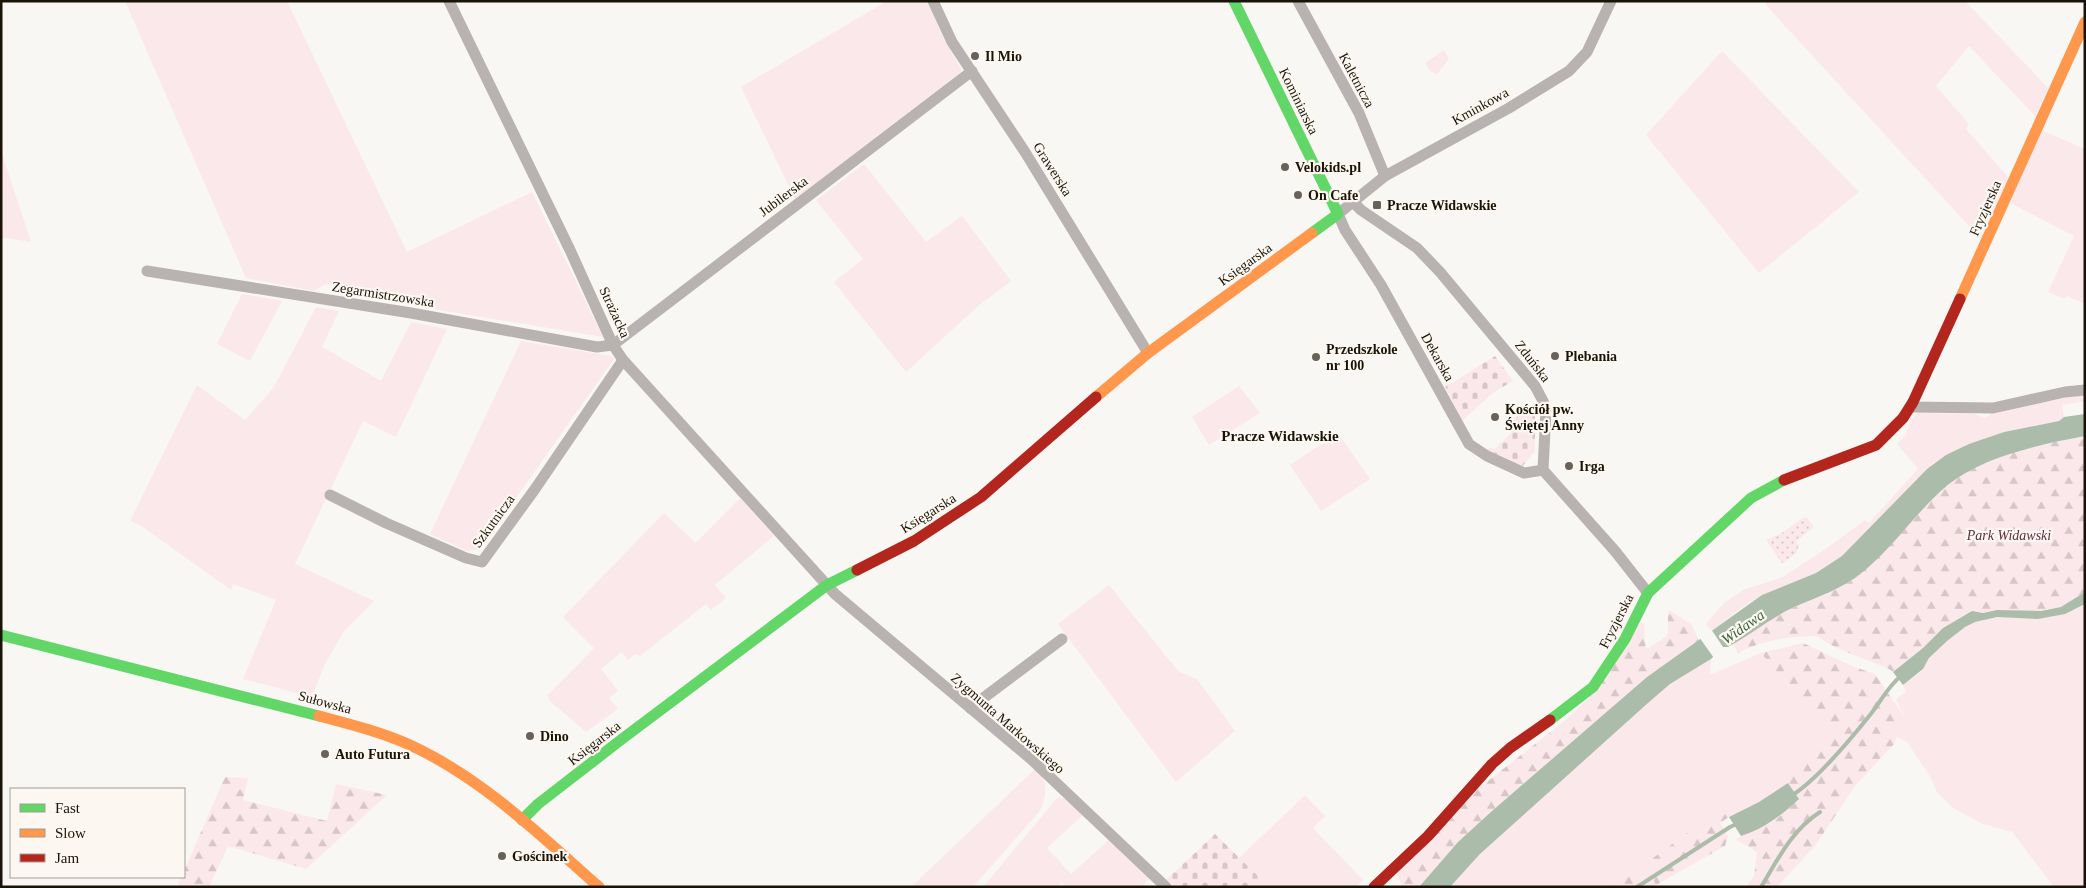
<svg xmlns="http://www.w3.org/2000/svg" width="2086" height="888" font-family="'Times New Roman',serif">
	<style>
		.grass { fill: #fbe8ea }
		.forest { fill: url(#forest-firs) }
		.cemetery { fill: url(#cemetery-stones) }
		.park { fill: url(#park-dots) }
		.water { fill: #acbcab }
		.pier { fill: #f9f7f4 }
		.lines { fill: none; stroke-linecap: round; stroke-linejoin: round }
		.stream { stroke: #acbcab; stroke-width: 4 }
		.street { stroke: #b8b3b0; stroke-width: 11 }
		.fast { stroke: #63d668; stroke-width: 11 }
		.slow { stroke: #ff974d; stroke-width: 11 }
		.jam { stroke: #b3261e; stroke-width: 11 }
		.poi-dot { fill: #68635a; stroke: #fcf8f1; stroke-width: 2 }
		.labels { text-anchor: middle; stroke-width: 4.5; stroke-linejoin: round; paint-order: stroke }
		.poi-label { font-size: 14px; font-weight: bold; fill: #1a1307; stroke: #fcf8f1; text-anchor: start }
		.street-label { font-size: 14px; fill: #1a1307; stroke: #fcf8f1 }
		.park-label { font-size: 14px; font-style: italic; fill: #602f38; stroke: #fcf8f1 }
		.neighbourhood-label { font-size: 15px; font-weight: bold; fill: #1a1307; stroke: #fcf8f1 }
		.water-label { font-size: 15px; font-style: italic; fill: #3b613e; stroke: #fcf8f1 }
	</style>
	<defs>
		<pattern id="forest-firs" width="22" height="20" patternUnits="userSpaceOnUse" patternTransform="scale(1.25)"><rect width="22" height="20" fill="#fbe8ea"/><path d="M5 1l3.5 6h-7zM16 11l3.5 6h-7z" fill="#d7c6c7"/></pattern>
		<pattern id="cemetery-stones" width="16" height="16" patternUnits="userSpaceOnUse" patternTransform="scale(1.25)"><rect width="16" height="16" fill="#fbe8ea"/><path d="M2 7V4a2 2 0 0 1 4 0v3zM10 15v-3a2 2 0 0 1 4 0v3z" fill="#d7c6c7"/></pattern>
		<pattern id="park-dots" width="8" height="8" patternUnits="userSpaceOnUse" patternTransform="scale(1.25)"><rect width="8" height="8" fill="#fbe8ea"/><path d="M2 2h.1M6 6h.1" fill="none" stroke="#d7c6c7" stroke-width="1.8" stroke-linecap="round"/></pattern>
	</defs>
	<rect width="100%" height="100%" fill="#f9f7f4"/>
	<g class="grass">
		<polygon points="125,1 287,1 407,252 532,192 603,337 433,309 401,295 326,284 314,291 246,278"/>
		<polygon points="887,1 927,1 942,36 962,71 795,199 741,87"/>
		<polygon points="1768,1 1965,1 2048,88 2035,116 1969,46 1936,86 1969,124 1966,129 2008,177 1980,238 1765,4"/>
		<polygon points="1444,50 1449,59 1437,74 1431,72 1425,63"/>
		<polygon points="1722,51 1859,192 1759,273 1646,135"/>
		<polygon points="2041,130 2085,149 2085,304 2067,296 2065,299 2048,292 2074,236 2010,203"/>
		<polygon points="1,151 31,242 1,237"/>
		<polygon points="864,164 926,242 962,216 1011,281 978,306 906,372 834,282 863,259 816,200"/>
		<polygon points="242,294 282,301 250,361 217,344"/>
		<polygon points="316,307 339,311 322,347 381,381 411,322 447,329 396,437 363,421 295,564 374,601 344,631 325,664 312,697 243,679 276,600 233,584 231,590 140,525 130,521 197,385 245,420 274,387"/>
		<polygon points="521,341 611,356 614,359 480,549 467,551 430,534"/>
		<polygon points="1239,386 1260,413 1209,445 1192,417"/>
		<polygon points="2085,394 2085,401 2062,405 2064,417 2059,421 2004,432 1946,455 1927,469 1842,556 1816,573 1762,595 1737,611 1712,631 1706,624 1724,603 1743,590 1783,577 1827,548 1865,520 1869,523 1918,469 1897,444 1906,435 1910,421 1917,413 1974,414 1985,418 1993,413"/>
		<polygon points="1338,433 1370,479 1321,511 1290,465"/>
		<polygon points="740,498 774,536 715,585 726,598 711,610 706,604 640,656 635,654 628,660 622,652 601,669 618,691 609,698 618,709 586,732 549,700 548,695 594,648 563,617 664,513 696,543"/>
		<polygon points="1109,585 1178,671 1197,679 1235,731 1176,782 1058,624"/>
		<path d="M 2085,604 L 2085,887 L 2054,887 L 2012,832 L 1983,824 L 1953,808 L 1936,791 L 1931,778 L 1907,742 L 1897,737 L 1905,718 L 1896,699 L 1906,692 L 1903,685 C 1909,680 1919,675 1924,668 C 1926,665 1927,661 1929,658 C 1938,646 1961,627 1975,622 C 2007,610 2057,623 2085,604 Z"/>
		<polygon points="1761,653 1833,737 1781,773 1788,783 1759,802 1729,817 1731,813 1713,814 1646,864 1656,885 1655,887 1645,887 1647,884 1634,871 1608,887 1450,887 1480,854 1648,703 1670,684 1711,659 1710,675"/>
		<path d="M 1035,769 C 1049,780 1047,798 1039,812 L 973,887 L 911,887 Z"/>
		<polygon points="1305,795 1325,816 1313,828 1363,880 1356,887 1257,887 1263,881 1239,858"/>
		<polygon points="1058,797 1067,800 1083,815 1047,848 1071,874 1110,839 1150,878 1141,887 1066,887 1062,882 1057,887 983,887"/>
	</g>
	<g class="forest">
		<path d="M 2085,436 L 2085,592 L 2061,607 L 2041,611 L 1997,610 L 1983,613 L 1972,611 L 1943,628 L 1923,648 L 1893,672 L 1889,669 C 1872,661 1829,648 1818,636 C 1790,636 1763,640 1738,653 L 1733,644 C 1751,632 1769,619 1788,610 C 1810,600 1836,592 1856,577 C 1890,550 1915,514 1947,486 C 1978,458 2044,443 2085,436 Z"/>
		<path d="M 1669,610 L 1691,624 L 1699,640 L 1647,677 L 1492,811 L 1458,842 L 1419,887 L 1402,887 L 1397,874 L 1469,796 L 1568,718 L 1593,694 L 1641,622 L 1644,624 C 1645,632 1643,642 1647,649 L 1667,636 C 1670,627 1666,618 1669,610 Z"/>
		<path d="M 1803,643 L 1852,666 L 1875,674 L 1905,718 L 1894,744 L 1855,786 L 1815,846 L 1777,887 L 1746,887 L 1754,876 L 1757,853 L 1751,848 L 1736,840 C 1745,831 1764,828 1775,820 C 1783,814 1791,806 1799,799 L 1781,773 L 1833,737 L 1761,653 Z"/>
		<polygon points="225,777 248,778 243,800 327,821 336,784 387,795 306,869 228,846 209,887 177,887 181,877 184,877 184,871"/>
		<polygon points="1731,812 1729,817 1720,823 1728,836 1725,846 1656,885 1645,864 1713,814"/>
		<polygon points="1634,871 1647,884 1645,887 1608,887"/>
	</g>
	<g class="cemetery">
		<polygon points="1495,356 1513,381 1494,392 1462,421 1445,387"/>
		<polygon points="1529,405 1535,417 1535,451 1521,468 1486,452 1489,448 1495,449 1512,432 1512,422"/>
		<polygon points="1215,834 1263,881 1257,887 1174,887 1167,879"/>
	</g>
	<polygon class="park" points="1804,517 1807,518 1814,527 1796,541 1799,545 1796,554 1782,563 1766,540 1782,533"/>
	<g class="water">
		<path d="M 2085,414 L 2085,436 C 2042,444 1984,456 1949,484 C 1915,512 1891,552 1855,578 C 1833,593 1808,600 1786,611 C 1766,622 1748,636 1728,647 L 1723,647 L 1711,659 L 1670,684 L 1648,703 L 1480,854 L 1450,887 L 1419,887 L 1458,842 L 1492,811 L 1647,677 L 1762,595 L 1816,573 L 1842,556 L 1927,469 L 1946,455 L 1969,444 L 2004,432 L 2059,421 L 2064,417 Z"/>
		<polygon points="2085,592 2085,604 2065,614 2038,619 1997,617 1975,622 1965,627 1947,641 1929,658 1923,669 1903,685 1893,672 1923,648 1943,628 1972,611 1983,613 1997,610 2041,611 2061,607"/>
		<path d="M 1788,783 L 1799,799 C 1782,815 1764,829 1741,836 L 1729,817 L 1759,802 Z"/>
	</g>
	<polygon class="pier" points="1711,629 1725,650 1714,658 1699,637"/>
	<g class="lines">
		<g class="stream">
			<path d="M 1791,796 C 1817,780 1850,740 1870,715 C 1881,702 1887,687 1901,676"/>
			<polyline points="1637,887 1730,827 1739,823"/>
			<path d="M 1761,887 C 1778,859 1792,830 1820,812"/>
		</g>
		<g class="street">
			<polyline points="449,1 570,250 613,345 623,360 835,594 1031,759 1166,887"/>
			<polyline points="933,1 952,42 1025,152 1148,353"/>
			<polyline points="1298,1 1359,113 1385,176"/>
			<polyline points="1353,202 1361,210 1417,248 1440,272 1535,386 1543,401 1546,410 1543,470 1615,551 1648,593"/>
			<polyline points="147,271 411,313 597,347 613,345 972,71"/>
			<polyline points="1911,407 1993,408 2065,392 2085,390"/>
			<polyline points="1543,470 1524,473 1487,456 1469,444 1381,285 1345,230 1338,214 1385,176 1509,108 1569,71 1587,52 1611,1"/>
			<polyline points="330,495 386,523 466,558 482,562 535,489 623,360"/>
			<polyline points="970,708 1062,639"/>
		</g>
		<g class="fast">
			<polyline points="1234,1 1338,214 1312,233"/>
			<polyline points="1,635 319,716"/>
			<polyline points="1550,720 1593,687 1625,639 1648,593 1751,498 1784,480"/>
			<polyline points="522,820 538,804 622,739 827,585 857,570"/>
		</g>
		<g class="slow">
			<polyline points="1960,299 2085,22"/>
			<polyline points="1096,397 1148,353 1312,233"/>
			<path d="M 319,716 C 349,724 381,732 410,745 C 482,778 540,835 599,887"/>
		</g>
		<g class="jam">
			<polyline points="1784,480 1876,445 1903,418 1913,402 1960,299"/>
			<polyline points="857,570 914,541 981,497 1096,397"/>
			<polyline points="1374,887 1428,836 1492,764 1510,748 1550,720"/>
		</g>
	</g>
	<g class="poi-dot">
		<circle cx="975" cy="56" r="5"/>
		<circle cx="1285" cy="167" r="5"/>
		<circle cx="1298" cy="195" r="5"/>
		<rect x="1372" y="200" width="10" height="10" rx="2.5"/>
		<circle cx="1555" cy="356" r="5"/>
		<circle cx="1316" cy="357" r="5"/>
		<circle cx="1495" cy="417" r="5"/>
		<circle cx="1569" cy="466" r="5"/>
		<circle cx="530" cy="736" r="5"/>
		<circle cx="325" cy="754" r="5"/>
		<circle cx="502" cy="856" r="5"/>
	</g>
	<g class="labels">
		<g class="poi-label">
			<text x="985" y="61">Il Mio</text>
			<text x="1295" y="172">Velokids.pl</text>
			<text x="1308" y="200">On Cafe</text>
			<text x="1387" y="210">Pracze Widawskie</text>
			<text x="1326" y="354">Przedszkole<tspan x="1326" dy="16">nr 100</tspan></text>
			<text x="1565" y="361">Plebania</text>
			<text x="1505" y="414">Kościół pw.<tspan x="1505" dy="16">Świętej Anny</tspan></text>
			<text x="1579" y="471">Irga</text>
			<text x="540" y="741">Dino</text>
			<text x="335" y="759">Auto Futura</text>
			<text x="512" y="861">Gościnek</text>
		</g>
		<g class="street-label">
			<text transform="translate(1357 80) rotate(62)" y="5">Kaletnicza</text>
			<text transform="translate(1299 101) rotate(64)" y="5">Kominiarska</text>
			<text transform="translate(1480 106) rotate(-29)" y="5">Kminkowa</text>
			<text transform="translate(1053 169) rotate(58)" y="5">Grawerska</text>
			<text transform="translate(783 196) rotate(-37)" y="5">Jubilerska</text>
			<text transform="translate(1985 208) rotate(-66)" y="5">Fryzjerska</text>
			<text transform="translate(1245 264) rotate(-36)" y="5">Księgarska</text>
			<text transform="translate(383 294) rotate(9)" y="5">Zegarmistrzowska</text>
			<text transform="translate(615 312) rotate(65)" y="5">Strażacka</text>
			<text transform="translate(1438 357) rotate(61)" y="5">Dekarska</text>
			<text transform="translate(1533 361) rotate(52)" y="5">Zduńska</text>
			<text transform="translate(928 513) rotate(-32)" y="5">Księgarska</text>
			<text transform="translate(493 521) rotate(-54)" y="5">Szkutnicza</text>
			<text transform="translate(1616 621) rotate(-63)" y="5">Fryzjerska</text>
			<text transform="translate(325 702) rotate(15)" y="5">Sułowska</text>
			<text transform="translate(1008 723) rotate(41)" y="5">Zygmunta Markowskiego</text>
			<text transform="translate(594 743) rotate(-38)" y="5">Księgarska</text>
		</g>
		<g class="park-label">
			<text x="2009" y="540">Park Widawski</text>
		</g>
		<g class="neighbourhood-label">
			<text x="1280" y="441">Pracze Widawskie</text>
		</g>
		<g class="water-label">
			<text transform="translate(1743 627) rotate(-35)" y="5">Widawa</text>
		</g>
	</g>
	<rect width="2086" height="888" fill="none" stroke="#1a1307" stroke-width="5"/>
	<rect x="10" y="788" width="175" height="90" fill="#fcf8f1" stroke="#a29c93"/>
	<rect x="20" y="804" width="25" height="8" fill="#63d668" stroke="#a29c93"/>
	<text x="55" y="813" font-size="15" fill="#1a1307">Fast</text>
	<rect x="20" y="829" width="25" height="8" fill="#ff974d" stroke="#a29c93"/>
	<text x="55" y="838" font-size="15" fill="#1a1307">Slow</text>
	<rect x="20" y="854" width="25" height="8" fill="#b3261e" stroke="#a29c93"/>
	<text x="55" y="863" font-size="15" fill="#1a1307">Jam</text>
</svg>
